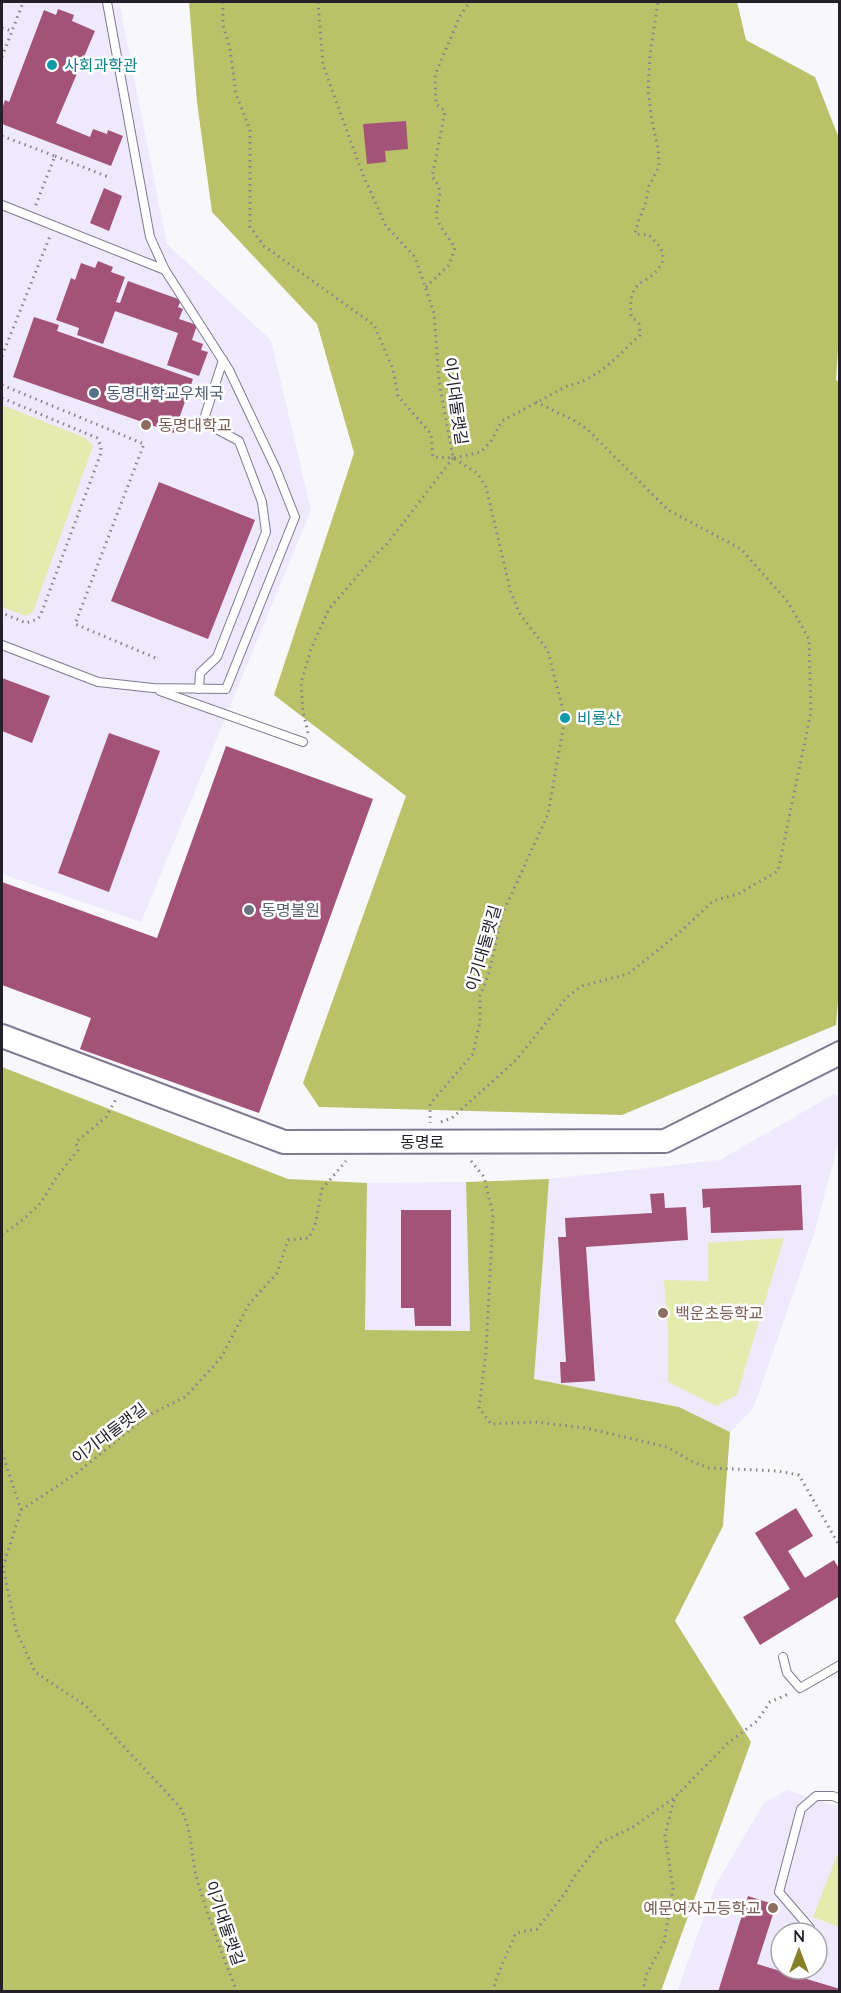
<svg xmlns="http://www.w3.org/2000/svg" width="841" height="1993" font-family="Quicksand,'Noto Sans KR',sans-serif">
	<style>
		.built { fill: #efe9fd; fill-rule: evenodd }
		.green { fill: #e4ebae }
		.forest { fill: #bac269 }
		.building { fill: #a35377 }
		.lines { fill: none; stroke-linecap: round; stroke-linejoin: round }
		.lane-casing { stroke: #817990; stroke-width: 10 }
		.secondary-casing { stroke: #817990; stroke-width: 26 }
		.path { stroke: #85838a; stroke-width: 3; stroke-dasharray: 1.5 4.5; stroke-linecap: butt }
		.lane { stroke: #fff; stroke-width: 8 }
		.secondary { stroke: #fff; stroke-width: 22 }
		.culture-dot { fill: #0f9aa8; stroke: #fff; stroke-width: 2 }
		.service-dot { fill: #5c6f8a; stroke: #fff; stroke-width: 2 }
		.education-dot { fill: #8d6e63; stroke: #fff; stroke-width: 2 }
		.worship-dot { fill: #6b7280; stroke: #fff; stroke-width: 2 }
		.labels { text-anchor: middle; stroke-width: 5; stroke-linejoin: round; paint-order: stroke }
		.culture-label { font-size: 16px; fill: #0d838f; stroke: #fff; text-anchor: start }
		.service-label { font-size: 16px; fill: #4e5e75; stroke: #fff; text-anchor: start }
		.street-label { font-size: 16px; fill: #232029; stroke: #fff }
		.education-label { font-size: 16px; fill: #785e54; stroke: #fff; text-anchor: start }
		.worship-label { font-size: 16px; fill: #5b616d; stroke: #fff; text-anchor: start }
	</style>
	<rect width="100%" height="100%" fill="#f8f7fc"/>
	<g class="built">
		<polygon points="2,2 119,2 167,244 271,340 311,510 141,922 2,874"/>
		<polygon points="834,1094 839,1096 839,1140 814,1234 753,1409 730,1432 679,1407 534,1379 549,1179 720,1160"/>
		<polygon points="466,1182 470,1331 365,1330 367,1183"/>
		<path d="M 787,1790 L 839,1807 L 839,1991 L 677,1992 L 716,1884 L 764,1803 ZM 781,1933 L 817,1933 L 817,1969 L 781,1969 Z"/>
	</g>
	<g class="green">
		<polygon points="2,405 86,438 93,446 33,612 26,616 2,607"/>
		<polygon points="784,1238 737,1395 716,1406 668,1382 668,1333 664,1280 708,1281 708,1243"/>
		<polygon points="839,1850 839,1927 813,1917"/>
	</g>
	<g class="forest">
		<polygon points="189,2 737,2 746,40 815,77 840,141 840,318 836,380 840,383 840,977 836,1025 622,1115 319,1107 303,1083 406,796 274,695 354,453 317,324 212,212 197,102"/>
		<polygon points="2,1067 288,1179 367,1183 365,1330 470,1331 466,1182 549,1179 534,1379 679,1407 730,1432 723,1526 675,1621 751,1742 661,1991 2,1991"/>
	</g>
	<g class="building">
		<polygon points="58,9 74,15 72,21 95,31 56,123 90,137 93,129 107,134 108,130 123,136 111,166 2,124 2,109 5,100 9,102 44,10 56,15"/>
		<polygon points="406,121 408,149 385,151 386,162 367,164 363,124"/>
		<polygon points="104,188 122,196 109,231 90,223"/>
		<polygon points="98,261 113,267 111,272 125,277 116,302 120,303 128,281 181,300 178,307 183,309 179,319 197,325 192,340 203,344 201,350 208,352 199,376 167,365 178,333 115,311 103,344 77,335 79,328 56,320 71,278 75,280 81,263 95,268"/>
		<polygon points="34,317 59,325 57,331 193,379 174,433 13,377"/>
		<polygon points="159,482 255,520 208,639 111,601"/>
		<polygon points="2,678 50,696 32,743 2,731"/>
		<polygon points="109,733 160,751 109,892 58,873"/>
		<polygon points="226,746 373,799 259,1113 80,1049 91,1018 2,985 2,882 157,938"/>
		<polygon points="801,1185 803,1230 711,1233 710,1207 703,1208 702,1189"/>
		<polygon points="664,1193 665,1208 686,1207 688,1240 586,1247 595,1381 561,1383 560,1362 566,1362 558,1237 566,1237 565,1218 652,1213 650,1194"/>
		<polygon points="401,1210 451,1210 451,1326 415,1326 414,1308 401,1308"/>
		<polygon points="796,1508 813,1536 788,1551 805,1578 834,1560 840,1570 840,1596 760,1645 743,1617 790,1589 755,1533"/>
		<polygon points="748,1896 776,1905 757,1964 840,1989 840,1992 718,1992"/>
	</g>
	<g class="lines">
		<defs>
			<g id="lane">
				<polyline points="2,205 165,270"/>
				<polyline points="2,645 98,682 153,688 226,689 295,517 276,469 229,370 165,270 150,237 107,2"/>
				<polyline points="199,689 200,673 217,657 266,532 262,502 239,441 203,422 223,360"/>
				<polyline points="160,691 303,742"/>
				<polyline points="783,1657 787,1673 800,1688 840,1665"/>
				<polyline points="810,1928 779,1892 801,1809 816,1796 833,1796 840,1799"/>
			</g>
			<polyline id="secondary" points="2,1036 284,1142 665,1141 840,1053"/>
		</defs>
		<use href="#lane" class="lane-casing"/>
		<use href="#secondary" class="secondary-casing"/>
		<g class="path">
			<path d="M 223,2 L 223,25 L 230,49 L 236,94 L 250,130 L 250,227 L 264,246 L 374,325 L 393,369 L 398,396 L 431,434 L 433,457 L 453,458 L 481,452 L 491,441 L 502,421 L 569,385 C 595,382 621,353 640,335 L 639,324 L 631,316 C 630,306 630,293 638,285 C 641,282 646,280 650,277 C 669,261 666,251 649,235 L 635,234 L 638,222 L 645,205 L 649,186 L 659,167 L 658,148 L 652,121 L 648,90 L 650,55 L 658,2"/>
			<polyline points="318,2 323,65 363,175 386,226 415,257 434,313 439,381 453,458 477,473 486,487 511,593 520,614 548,651 565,718 548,814 502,915 489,973 480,995 480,1022 473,1054 430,1104 430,1123"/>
			<polyline points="2,28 12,31"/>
			<polyline points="2,57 22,5"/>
			<polyline points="2,136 55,156 35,207"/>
			<polyline points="55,156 111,178"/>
			<path d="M 426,287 L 449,265 L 455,248 C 451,240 439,227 437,218 C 434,201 448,194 432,177 L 445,111 L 436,104 L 435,75 L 460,16 L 470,2"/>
			<polyline points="2,356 50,236"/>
			<polyline points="2,385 144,444 75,624 158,659"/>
			<polyline points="2,398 97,438 101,446 101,453 41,614 38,619 26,623 2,613"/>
			<polyline points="308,733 303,711 301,683 311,649 329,609 377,553 386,545 453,458"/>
			<polyline points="441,1122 452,1118 516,1060 567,997 582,986 628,974 678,934 713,901 738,894 778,871 811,712 809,639 788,602 741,549 668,510 588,430 575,421 536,402"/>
			<polyline points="471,1161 484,1177 493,1214 486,1352 479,1408 491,1424 535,1422 586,1428 667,1447 691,1461 709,1468 778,1471 799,1475 840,1547"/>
			<polyline points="2,1235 20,1222 41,1203 56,1178 78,1150 76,1142 106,1117 116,1099"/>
			<polyline points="2,1452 21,1510"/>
			<path d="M 237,1992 C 223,1956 209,1920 198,1883 C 190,1856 194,1833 180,1807 L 86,1706 L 35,1672 L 16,1630 L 3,1567 L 21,1510 L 77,1473 L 147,1416 L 185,1397 L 210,1370 L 222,1356 L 249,1304 L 277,1273 L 288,1240 L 309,1238 L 315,1225 L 322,1189 L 346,1161"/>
			<polyline points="493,1992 497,1976 516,1933 537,1929 566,1892 574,1877 600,1843 633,1827 674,1798 728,1743 757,1721 770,1702 791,1693"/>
			<polyline points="643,1992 646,1975 664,1942 673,1889 665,1835 674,1800"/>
		</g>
		<use href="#lane" class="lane"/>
		<use href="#secondary" class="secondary"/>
	</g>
	<g class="culture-dot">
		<circle cx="52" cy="65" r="6"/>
		<circle cx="565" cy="718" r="6"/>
	</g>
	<circle class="service-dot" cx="94" cy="393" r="6"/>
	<g class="education-dot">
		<circle cx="146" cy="425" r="6"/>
		<circle cx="663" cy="1313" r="6"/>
		<circle cx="773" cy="1908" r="6"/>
	</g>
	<circle class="worship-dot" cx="249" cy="910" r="6"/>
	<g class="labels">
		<g class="culture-label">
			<text x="64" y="71">사회과학관</text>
			<text x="577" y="724">비룡산</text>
		</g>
		<g class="service-label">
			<text x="106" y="399">동명대학교우체국</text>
		</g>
		<g class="street-label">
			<text transform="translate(456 401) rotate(82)" y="6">이기대둘랫길</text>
			<text transform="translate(483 948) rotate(-74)" y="6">이기대둘랫길</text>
			<text x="422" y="1148">동명로</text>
			<text transform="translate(109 1433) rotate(-37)" y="6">이기대둘랫길</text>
			<text transform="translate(225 1923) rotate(71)" y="6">이기대둘랫길</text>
		</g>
		<g class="education-label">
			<text x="158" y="431">동명대학교</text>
			<text x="675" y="1319">백운초등학교</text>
			<text x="761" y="1914" text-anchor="end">예문여자고등학교</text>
		</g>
		<g class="worship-label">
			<text x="261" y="916">동명불원</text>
		</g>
	</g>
	<rect width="841" height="1993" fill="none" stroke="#232029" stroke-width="6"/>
	<g transform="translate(799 1951)"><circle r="28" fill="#ffffff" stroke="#a7a6a9" stroke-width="1.5"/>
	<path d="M0-4.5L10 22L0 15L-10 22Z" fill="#858129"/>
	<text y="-9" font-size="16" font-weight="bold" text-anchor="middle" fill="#232029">N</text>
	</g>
</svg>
